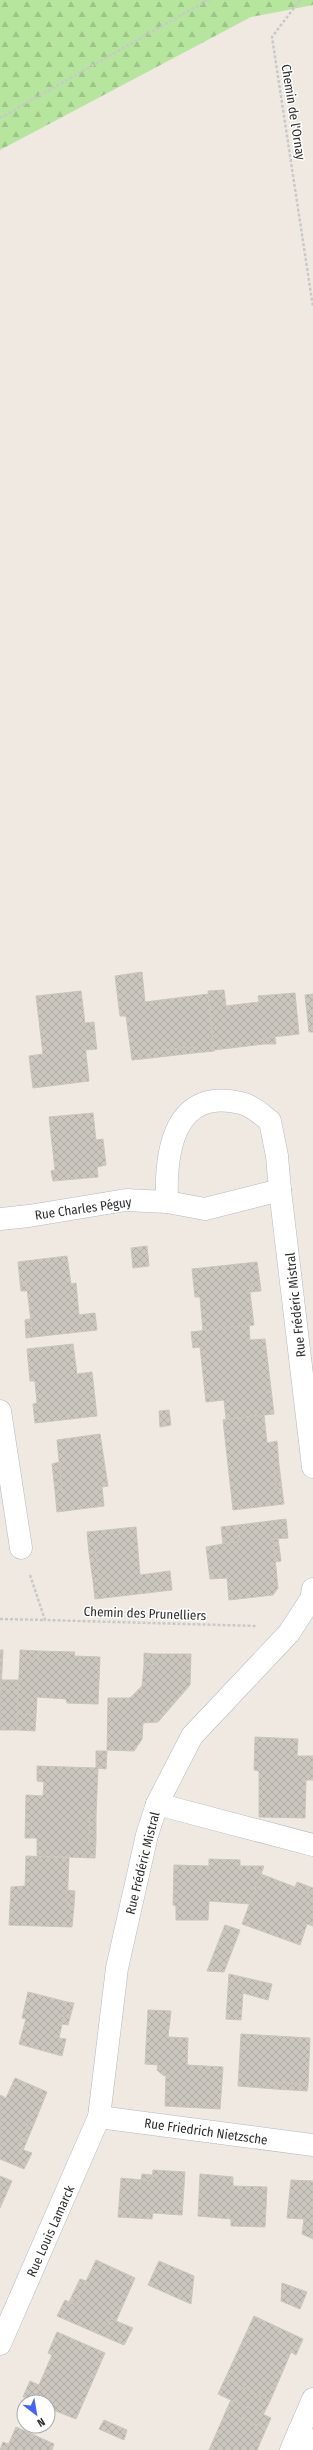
<svg xmlns="http://www.w3.org/2000/svg" width="313" height="2450" font-family="'Fira Sans Condensed',sans-serif">
	<style>
		.forest { fill: url(#forest-firs) }
		.building { fill: url(#building-cross-hatch); stroke: #cbc5ba }
		.lines { fill: none; stroke-linecap: round; stroke-linejoin: round }
		.minor-casing { stroke: #b4b7c1; stroke-width: 23 }
		.path { stroke: #c9c9c9; stroke-width: 2.5; stroke-dasharray: 3 2; stroke-linecap: butt }
		.minor { stroke: #fff; stroke-width: 22 }
		.labels { text-anchor: middle; stroke-width: 3; stroke-linejoin: round; paint-order: stroke }
		.street-label { font-size: 13px; fill: #2e2e2e; stroke: #fff }
	</style>
	<defs>
		<pattern id="forest-firs" width="22" height="20" patternUnits="userSpaceOnUse"><rect width="22" height="20" fill="#b6e59e"/><path d="M5 1l3.5 6h-7zM16 11l3.5 6h-7z" fill="#9dc588"/></pattern>
		<pattern id="building-cross-hatch" width="8" height="8" patternUnits="userSpaceOnUse"><rect width="8" height="8" fill="#cbc7bf"/><path d="M0 0l8 8M0 8l8-8" fill="none" stroke="#afaba4"/></pattern>
	</defs>
	<rect width="100%" height="100%" fill="#efe9e1"/>
	<polygon class="forest" points="0,0 313,0 313,5 251,17 0,150"/>
	<g class="building">
		<polygon points="142,972 145,1002 208,994 214,1051 194,1053 193,1047 150,1051 151,1058 132,1060 126,1016 120,1016 115,976"/>
		<polygon points="224,990 226,1006 259,1002 258,996 295,993 299,1034 264,1038 264,1044 214,1050 208,991"/>
		<polygon points="81,991 85,1023 94,1022 96,1042 85,1044 89,1081 33,1088 29,1056 43,1054 36,996"/>
		<polygon points="313,994 313,1032 309,1032 305,995"/>
		<polygon points="275,1037 276,1044 264,1044 264,1038"/>
		<polygon points="96,1042 97,1049 85,1050 85,1044"/>
		<polygon points="193,1047 194,1053 151,1058 150,1051"/>
		<polygon points="93,1113 96,1140 103,1139 106,1165 97,1167 98,1177 53,1181 51,1171 55,1170 49,1117"/>
		<polygon points="147,1246 149,1266 133,1268 131,1248"/>
		<polygon points="67,1256 71,1284 76,1283 79,1315 95,1313 97,1330 33,1337 26,1281 20,1282 18,1262"/>
		<polygon points="257,1262 260,1283 249,1285 254,1325 203,1331 200,1297 195,1297 192,1269"/>
		<polygon points="26,1281 28,1291 21,1291 20,1282"/>
		<polygon points="260,1283 261,1291 250,1292 249,1285"/>
		<polygon points="30,1319 33,1337 26,1338 25,1320"/>
		<polygon points="249,1325 250,1340 265,1339 274,1414 226,1419 224,1400 206,1402 200,1347 193,1348 191,1332"/>
		<polygon points="73,1344 77,1374 92,1372 97,1416 35,1423 33,1404 37,1403 35,1381 30,1381 27,1349"/>
		<polygon points="169,1410 171,1425 160,1427 159,1411"/>
		<polygon points="264,1415 267,1443 277,1441 279,1465 274,1466 276,1488 282,1489 284,1504 233,1510 223,1420"/>
		<polygon points="100,1434 108,1486 102,1487 104,1506 57,1512 55,1491 62,1490 57,1440"/>
		<polygon points="59,1462 62,1490 55,1491 52,1464"/>
		<polygon points="279,1465 282,1489 276,1488 274,1466"/>
		<polygon points="286,1519 288,1538 273,1539 278,1588 273,1595 229,1600 227,1578 210,1579 206,1547 240,1541 238,1525"/>
		<polygon points="238,1525 240,1541 223,1544 221,1527"/>
		<polygon points="136,1527 140,1575 170,1571 172,1590 95,1599 93,1581 99,1580 96,1552 89,1553 87,1532"/>
		<polygon points="273,1539 278,1539 281,1561 276,1562"/>
		<polygon points="96,1552 99,1580 93,1581 89,1553"/>
		<polygon points="0,1650 3,1650 1,1689 18,1690 17,1730 0,1730"/>
		<polygon points="20,1650 39,1651 39,1659 20,1657"/>
		<polygon points="39,1651 75,1652 74,1656 100,1657 98,1704 67,1703 66,1699 37,1697 36,1715 17,1714 20,1657 39,1659"/>
		<polygon points="144,1653 153,1654 153,1665 144,1665"/>
		<polygon points="153,1654 191,1654 190,1685 158,1722 143,1723 142,1739 134,1751 107,1750 108,1698 130,1698 142,1686 144,1665 153,1665"/>
		<polygon points="1,1680 19,1680 18,1690 1,1689"/>
		<polygon points="17,1714 36,1715 35,1731 17,1730"/>
		<polygon points="255,1737 298,1739 297,1756 313,1756 313,1780 306,1780 305,1818 259,1817 259,1771 254,1770"/>
		<polygon points="96,1751 107,1751 106,1769 96,1768"/>
		<polygon points="37,1766 98,1768 96,1816 90,1815 89,1841 96,1841 95,1858 37,1856 37,1838 25,1838 26,1795 43,1796 44,1782 37,1781"/>
		<polygon points="90,1815 96,1816 96,1841 89,1841"/>
		<polygon points="26,1856 69,1858 67,1906 74,1906 72,1927 9,1925 11,1887 25,1886"/>
		<polygon points="209,1859 240,1860 240,1866 264,1866 250,1904 209,1901 208,1920 176,1920 176,1906 173,1905 174,1865 209,1866"/>
		<polygon points="261,1874 313,1894 313,1926 307,1924 300,1945 242,1924"/>
		<polygon points="297,1882 313,1888 313,1894 295,1887"/>
		<polygon points="67,1890 75,1891 74,1906 67,1906"/>
		<polygon points="225,1925 240,1930 224,1972 207,1971"/>
		<polygon points="229,1974 272,1984 268,2000 243,1993 241,2020 226,2019"/>
		<polygon points="28,1992 67,2002 59,2038 66,2039 62,2056 19,2044 26,2019 22,2018"/>
		<polygon points="67,2002 74,2003 68,2025 62,2024"/>
		<polygon points="148,2010 171,2011 168,2037 188,2038 187,2065 223,2067 220,2109 165,2106 166,2075 164,2076 157,2070 158,2065 145,2064"/>
		<polygon points="241,2034 310,2038 308,2085 275,2082 275,2089 238,2086"/>
		<polygon points="15,2078 47,2092 34,2124 29,2121 17,2148 32,2153 24,2169 0,2159 0,2095 6,2098"/>
		<polygon points="275,2082 308,2085 307,2091 275,2089"/>
		<polygon points="29,2121 34,2124 23,2150 17,2148"/>
		<polygon points="153,2170 185,2172 182,2215 153,2213 152,2219 118,2217 121,2178 152,2181"/>
		<polygon points="142,2174 152,2175 152,2181 141,2180"/>
		<polygon points="200,2174 233,2177 233,2186 267,2187 265,2227 231,2226 231,2219 198,2216"/>
		<polygon points="0,2176 12,2181 0,2208"/>
		<polygon points="291,2180 313,2181 313,2239 302,2234 304,2219 287,2218"/>
		<polygon points="96,2260 135,2278 116,2321 111,2319 103,2336 57,2316 65,2300 75,2305"/>
		<polygon points="159,2261 194,2276 191,2304 148,2285"/>
		<polygon points="80,2279 86,2281 75,2305 69,2302"/>
		<polygon points="282,2283 307,2292 300,2309 281,2301"/>
		<polygon points="254,2316 303,2339 296,2355 291,2352 270,2401 225,2379"/>
		<polygon points="111,2319 133,2328 124,2345 103,2336"/>
		<polygon points="57,2332 105,2353 76,2419 48,2408 48,2402 35,2402 23,2397 30,2381 39,2385 52,2355 48,2353"/>
		<polygon points="225,2379 270,2401 263,2415 218,2394"/>
		<polygon points="231,2400 271,2418 266,2429 226,2411"/>
		<polygon points="226,2411 266,2429 257,2450 209,2450"/>
		<polygon points="104,2420 127,2430 124,2440 99,2429"/>
		<polygon points="16,2427 54,2444 52,2450 6,2450"/>
		<polygon points="3,2442 8,2444 6,2450 0,2450"/>
	</g>
	<g class="lines">
		<defs>
			<g id="minor">
				<polyline points="280,1190 313,1467"/>
				<path d="M 0,1219 L 29,1216 L 126,1200 L 167,1202 L 205,1209 L 280,1190 L 277,1156 L 270,1121 C 262,1115 251,1105 241,1103 C 174,1087 165,1151 167,1202"/>
				<polyline points="0,1411 21,1548"/>
				<polyline points="157,1804 313,1845"/>
				<polyline points="99,2117 313,2145"/>
				<polyline points="0,2344 99,2117 117,1968 147,1835 157,1804 192,1736 289,1633 311,1599 313,1589"/>
				<polyline points="299,2431 313,2445"/>
				<polyline points="291,2450 313,2399"/>
			</g>
		</defs>
		<use href="#minor" class="minor-casing"/>
		<g class="path">
			<polyline points="300,0 272,37 313,307"/>
			<polyline points="0,118 206,1 211,0"/>
			<polyline points="30,1575 45,1620 256,1626"/>
			<polyline points="0,1619 45,1620"/>
		</g>
		<use href="#minor" class="minor"/>
	</g>
	<g class="labels">
		<g class="street-label">
			<text transform="translate(294 112) rotate(81)" y="5">Chemin de l'Ornay</text>
			<text transform="translate(83 1208) rotate(-8)" y="5">Rue Charles Péguy</text>
			<text transform="translate(295 1305) rotate(-96)" y="5">Rue Frédéric Mistral</text>
			<text transform="translate(145 1613) rotate(2)" y="5">Chemin des Prunelliers</text>
			<text transform="translate(142 1863) rotate(-76)" y="5">Rue Frédéric Mistral</text>
			<text transform="translate(206 2131) rotate(8)" y="5">Rue Friedrich Nietzsche</text>
			<text transform="translate(50 2231) rotate(-66)" y="5">Rue Louis Lamarck</text>
		</g>
	</g>
	<g transform="translate(36 2414) rotate(149)"><circle r="19" fill="#ffffff" stroke="#ababab"/>
	<path d="M0-3L7 15L0 10L-7 15Z" fill="#4264fb"/>
	<text y="-6" font-size="11" font-weight="bold" text-anchor="middle" fill="#2e2e2e">N</text>
	</g>
</svg>
